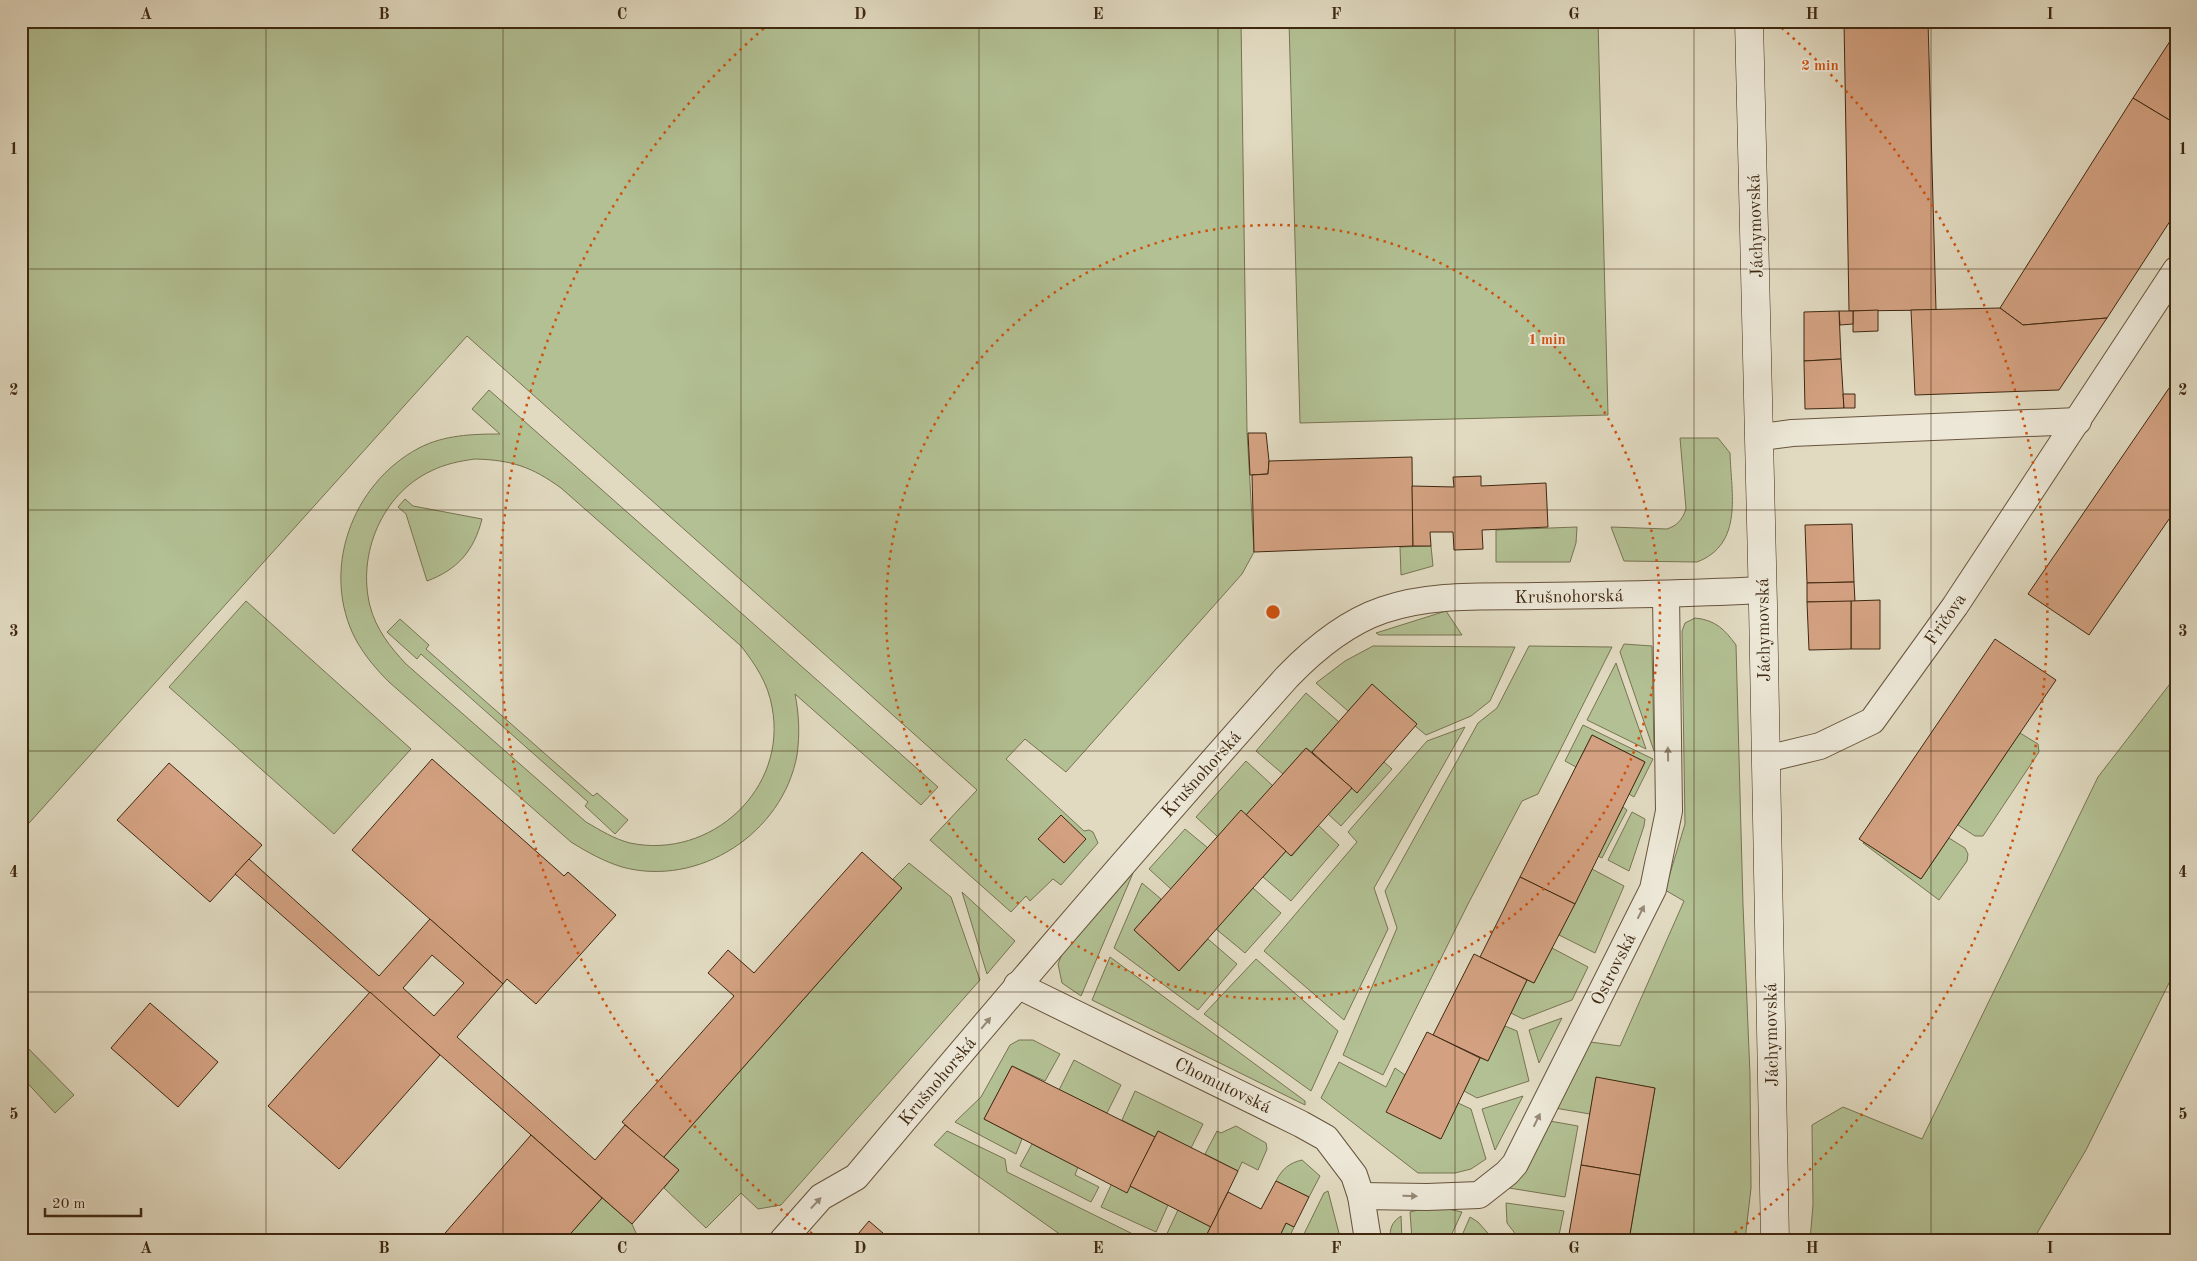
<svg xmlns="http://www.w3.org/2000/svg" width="2197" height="1261" font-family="'Old Standard TT',serif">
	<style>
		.green { fill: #b2c093; stroke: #787452; fill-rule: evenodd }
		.building { fill: #d3a181; stroke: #3f2810; fill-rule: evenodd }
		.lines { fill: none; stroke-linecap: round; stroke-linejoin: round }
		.street-casing { stroke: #68543c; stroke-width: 28 }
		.secondary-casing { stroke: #3f2810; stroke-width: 29 }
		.street { stroke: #ece7d7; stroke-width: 26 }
		.secondary { stroke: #ece7d7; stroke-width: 28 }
		.oneway { fill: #968874 }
		.grid { fill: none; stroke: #3f2810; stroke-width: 1; stroke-opacity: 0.55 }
		.ring { fill: none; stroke: #cf520d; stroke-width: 2.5; stroke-dasharray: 2.5 5 }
		.labels { text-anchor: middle; stroke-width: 4; stroke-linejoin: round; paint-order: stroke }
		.street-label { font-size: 18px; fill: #3f2810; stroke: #ece7d7 }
		.centre { fill: #cf520d; stroke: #ece7d7; stroke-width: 2.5 }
		.ring-label { font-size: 15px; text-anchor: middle; font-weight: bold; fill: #cf520d; stroke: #ece7d7; stroke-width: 4; stroke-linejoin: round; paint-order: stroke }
		.neatline { fill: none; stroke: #3f2810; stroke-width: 2 }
		.grid-label { font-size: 16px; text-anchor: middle; font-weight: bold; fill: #3f2810 }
	</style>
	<rect width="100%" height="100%" fill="#e1dac1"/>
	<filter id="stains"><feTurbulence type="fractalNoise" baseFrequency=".004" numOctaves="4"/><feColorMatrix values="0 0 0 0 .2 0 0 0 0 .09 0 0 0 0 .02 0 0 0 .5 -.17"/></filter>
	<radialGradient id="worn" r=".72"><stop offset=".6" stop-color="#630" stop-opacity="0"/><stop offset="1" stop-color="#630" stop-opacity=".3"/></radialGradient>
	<g class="green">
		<polygon points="21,21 1241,21 1247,431 1254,552 1242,574 1066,772 1025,739 1006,759 1084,831 1089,830 1093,832 1098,843 1061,885 1053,879 1030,901 1026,896 1011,912 930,840 977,790 467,336 21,832"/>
		<polygon points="1289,21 1598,21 1608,415 1300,423"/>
		<path d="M 489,390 L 938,787 L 921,805 L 795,694 C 799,714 800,734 797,755 C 783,833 699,888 622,867 C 603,861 587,852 571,842 L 389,682 C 376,669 365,656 356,640 C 320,572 351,484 419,448 C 444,435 472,434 500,434 L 472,409 ZM 475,459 C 512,460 532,467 561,488 L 741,646 C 755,664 768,683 772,707 C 788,789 711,860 630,843 C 614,839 600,830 586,822 L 406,664 C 390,647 376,629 370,606 C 357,554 382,494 431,471 C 445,464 460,461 475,459 Z"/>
		<path d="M 1680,438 L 1718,438 L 1730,453 C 1731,493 1744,544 1697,562 L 1624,561 L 1611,527 L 1667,529 C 1678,525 1682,520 1686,509 Z"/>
		<path d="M 405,499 L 413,506 L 482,519 C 474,551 457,570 427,581 L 406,514 L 398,507 Z"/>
		<polygon points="1577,527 1576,543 1570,562 1496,562 1496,530"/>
		<polygon points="1431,546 1433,566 1401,575 1400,547"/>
		<polygon points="246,601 411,749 334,834 169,687"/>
		<polygon points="1446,611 1462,635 1379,635 1376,633"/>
		<path d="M 1695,618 C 1716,620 1725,630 1736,645 L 1743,905 L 1750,1075 L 1751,1188 L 1745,1240 L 1629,1240 L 1655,1088 L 1596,1078 L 1590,1114 L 1549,1107 L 1583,1041 L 1620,1046 L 1684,901 L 1665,890 L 1685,824 L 1682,631 L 1685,623 Z"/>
		<polygon points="400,619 429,645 426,649 593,796 597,793 628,820 615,834 585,806 588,802 421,654 417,659 387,632"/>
		<polygon points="1624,644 1652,646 1654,751 1620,652"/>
		<polygon points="1373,646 1515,647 1490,701 1471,716 1426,735 1415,726 1417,724 1372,685 1348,711 1316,683 1345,661"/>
		<polygon points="1529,646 1612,647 1538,794 1522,801 1467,906 1383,1075 1343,1055 1397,928 1385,891 1478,723 1497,708"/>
		<polygon points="1616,663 1646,749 1587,720"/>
		<polygon points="2176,676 2176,969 2086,1150 2033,1240 1810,1240 1813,1205 1812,1125 1843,1107 1922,1139 2098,777"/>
		<polygon points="1306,693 1339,722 1312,752 1306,748 1283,774 1256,751"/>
		<polygon points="1583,725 1653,759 1634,797 1629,794 1645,762 1592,735 1576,767 1565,761"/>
		<polygon points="1465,727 1374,888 1388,929 1344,1020 1264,951 1357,842 1348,832 1427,741"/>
		<polygon points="2020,733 2038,744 2039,752 1983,836 1975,836 1958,825"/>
		<polygon points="1246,761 1273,786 1246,815 1218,837 1196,817"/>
		<polygon points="1384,762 1392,769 1341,826 1328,814 1352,788"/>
		<polygon points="1623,807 1627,810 1602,858 1598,856"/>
		<polygon points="1632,812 1645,819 1644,826 1629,871 1608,860"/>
		<polygon points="1318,825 1339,845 1291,901 1263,877 1286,851 1292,856"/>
		<polygon points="1185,829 1208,848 1171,889 1149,869"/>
		<polygon points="1949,838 1965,848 1968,854 1967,861 1939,900 1863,843 1864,842 1921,879"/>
		<polygon points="909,863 951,897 980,980 781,1205 758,1209 741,1193 706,1228 664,1188 679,1170 664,1157 902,888 893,879"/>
		<polygon points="1592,869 1624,886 1595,953 1559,935"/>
		<polygon points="1133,873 1081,996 1062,983 1058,964 1062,954"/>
		<polygon points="1142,883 1161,899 1134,930 1179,971 1208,939 1237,964 1198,1010 1114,948"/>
		<polygon points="1253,888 1281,913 1245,953 1216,929"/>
		<polygon points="962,892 1015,941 987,974"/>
		<polygon points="1552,948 1588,967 1572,1000 1523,1019 1511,1013 1527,980 1534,983"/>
		<polygon points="1110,957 1305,1101 1305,1105 1092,1000"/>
		<polygon points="1256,959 1338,1031 1311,1091 1204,1014"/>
		<polygon points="1562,1018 1539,1063 1529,1030"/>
		<polygon points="1505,1026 1517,1031 1529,1081 1477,1098 1464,1091 1480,1058 1488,1061"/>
		<polygon points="1019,1040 1033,1040 1060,1054 1045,1081 1012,1066 984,1119 1022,1139 1016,1154 955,1122 981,1097 1010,1045"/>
		<polygon points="21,1041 74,1095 55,1113 21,1076"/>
		<polygon points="1074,1060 1121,1085 1107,1113 1059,1090"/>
		<polygon points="1339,1062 1386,1087 1395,1068 1405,1075 1388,1111 1440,1139 1458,1103 1471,1109 1486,1159 1471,1169 1455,1173 1418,1173 1321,1098"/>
		<polygon points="1135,1091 1203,1124 1191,1148 1158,1131 1155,1137 1122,1120"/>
		<polygon points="1523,1096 1495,1150 1482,1109"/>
		<polygon points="1544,1120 1578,1126 1565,1197 1509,1188"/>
		<polygon points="1236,1126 1266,1143 1267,1149 1258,1170 1242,1162 1238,1171 1205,1154 1217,1131 1221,1133"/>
		<polygon points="947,1131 1005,1159 1007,1172 1145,1240 1068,1240 934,1145"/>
		<polygon points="1032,1144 1078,1167 1075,1175 1099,1187 1091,1202 1020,1166"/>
		<path d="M 1302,1160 L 1320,1176 L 1309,1197 L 1276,1181 C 1282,1169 1289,1163 1302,1160 Z"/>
		<polygon points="1112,1183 1130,1186 1168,1205 1156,1232 1101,1207"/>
		<polygon points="1328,1191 1340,1237 1339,1240 1301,1240 1324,1193"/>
		<polygon points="602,1198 632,1224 639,1240 565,1240"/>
		<polygon points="1506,1203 1564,1211 1558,1240 1520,1240 1507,1223"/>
		<polygon points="1434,1206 1462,1212 1449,1240 1412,1240 1410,1212"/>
		<polygon points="1178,1210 1211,1227 1204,1240 1164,1240"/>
		<path d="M 1401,1216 L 1402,1240 L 1390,1240 C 1390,1228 1391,1223 1401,1216 Z"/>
		<polygon points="1470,1217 1478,1222 1494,1240 1460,1240"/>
		<polygon points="1286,1223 1294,1227 1288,1240 1278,1240"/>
	</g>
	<g class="building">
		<polygon points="1844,21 1928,21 1936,310 1849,311"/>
		<polygon points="2176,32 2176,124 2133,98"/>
		<polygon points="2133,98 2176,124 2176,212 2107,318 2023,325 2000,308"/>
		<polygon points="2000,308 2023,325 2107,318 2059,390 1915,395 1911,310"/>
		<polygon points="1878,310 1878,331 1853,332 1853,311"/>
		<polygon points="1839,311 1853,311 1853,324 1840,325"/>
		<polygon points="1839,311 1841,359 1804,361 1804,312"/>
		<polygon points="1841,359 1844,408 1805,409 1804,361"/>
		<polygon points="2176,378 2176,509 2089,635 2028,594"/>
		<polygon points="1843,394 1855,394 1855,408 1844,408"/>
		<polygon points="1248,433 1266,433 1269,461 1268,474 1250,475"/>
		<polygon points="1412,457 1413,546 1254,552 1252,475 1268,474 1269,461"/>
		<polygon points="1481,476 1481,486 1546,483 1548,527 1482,530 1483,549 1454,550 1453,532 1430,532 1431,546 1413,546 1412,486 1454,487 1453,477"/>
		<polygon points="1852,524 1854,582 1807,583 1805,525"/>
		<polygon points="1854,582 1855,602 1807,602 1807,583"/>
		<polygon points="1880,600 1880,649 1851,649 1851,601"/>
		<polygon points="1851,601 1851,649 1809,650 1807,602"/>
		<polygon points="1995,639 2056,680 1921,879 1859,839"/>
		<polygon points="1372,684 1417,724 1357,793 1312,752"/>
		<polygon points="1592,735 1645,762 1575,904 1520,877"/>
		<polygon points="1306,748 1352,788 1291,856 1246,815"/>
		<polygon points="432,759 564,876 568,872 616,915 536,1004 507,979 503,984 352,850"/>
		<polygon points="169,763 262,845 210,902 117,820"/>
		<polygon points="1241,810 1286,851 1179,971 1134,930"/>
		<polygon points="1061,815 1086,839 1064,863 1038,839"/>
		<polygon points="862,852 902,888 663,1158 622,1122 734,996 708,973 728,950 754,973"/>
		<path d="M 249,859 L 379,976 L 430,919 L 503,984 L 457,1037 L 595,1160 L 625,1125 L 679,1170 L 632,1224 L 235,874 ZM 432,955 L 464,983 L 434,1016 L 403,988 Z"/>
		<polygon points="1520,877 1575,904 1534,983 1480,957"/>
		<polygon points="1474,954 1527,980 1488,1061 1433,1035"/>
		<polygon points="370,992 440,1055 339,1169 268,1106"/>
		<polygon points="150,1003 218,1062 178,1107 111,1048"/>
		<polygon points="1427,1032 1480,1058 1441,1139 1386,1112"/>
		<polygon points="1012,1066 1155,1137 1127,1193 984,1119"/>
		<polygon points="1596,1077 1655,1088 1640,1175 1581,1165"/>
		<polygon points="1158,1131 1238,1171 1211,1227 1130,1186"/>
		<polygon points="531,1135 602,1198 565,1240 439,1240"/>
		<polygon points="1581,1165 1640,1175 1629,1240 1568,1240"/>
		<polygon points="1276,1181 1309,1197 1294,1227 1286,1223 1278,1240 1204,1240 1228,1192 1261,1209"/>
		<polygon points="869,1221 891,1240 853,1240"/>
	</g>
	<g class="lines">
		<defs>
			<g id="street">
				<polyline points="1761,437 1792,433 2078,421"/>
				<polyline points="1766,759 1820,746 1872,721 1955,606 2176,270"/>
				<polyline points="1017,985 1301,1124 1326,1138 1354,1175 1361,1196 1368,1240"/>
				<polyline points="1361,1196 1427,1197 1479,1195 1507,1173 1515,1164 1653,889 1669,811 1666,595"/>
				<path d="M 783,1240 L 821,1197 L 856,1177 C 998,1008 1141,841 1287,677 C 1314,649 1345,623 1383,610 C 1432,593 1486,597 1537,596 C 1612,595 1687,594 1761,590"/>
			</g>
			<path id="secondary" d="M 1749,21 C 1761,427 1767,834 1775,1240"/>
		</defs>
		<use href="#street" class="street-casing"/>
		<use href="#secondary" class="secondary-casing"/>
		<use href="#street" class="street"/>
		<use href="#secondary" class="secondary"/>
	</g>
	<defs><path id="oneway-solid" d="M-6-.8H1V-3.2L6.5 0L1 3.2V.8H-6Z" transform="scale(1.25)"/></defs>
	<g class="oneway">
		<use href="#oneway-solid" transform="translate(1668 754) rotate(-91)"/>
		<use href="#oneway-solid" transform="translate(1641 912) rotate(-63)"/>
		<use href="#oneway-solid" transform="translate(986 1023) rotate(-50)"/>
		<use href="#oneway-solid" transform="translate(1537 1120) rotate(-64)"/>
		<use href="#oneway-solid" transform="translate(1410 1196) rotate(2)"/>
		<use href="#oneway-solid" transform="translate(816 1203) rotate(-47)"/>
	</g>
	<path class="grid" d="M 266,21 L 266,1240M 503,21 L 503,1240M 741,21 L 741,1240M 979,21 L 979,1240M 1218,21 L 1218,1240M 1455,21 L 1455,1240M 1694,21 L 1694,1240M 1931,21 L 1931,1240M 21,269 L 2176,269M 21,510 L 2176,510M 21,751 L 2176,751M 21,992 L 2176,992"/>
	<g class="ring">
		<circle cx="1273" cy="612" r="387"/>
		<path d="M818 1238A774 774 0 0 1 770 23M1776 23A774 774 0 0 1 1728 1238"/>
	</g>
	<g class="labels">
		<g class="street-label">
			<text transform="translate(1755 226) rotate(-92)" y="6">Jáchymovská</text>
			<text transform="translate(1569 596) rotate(-1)" y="6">Krušnohorská</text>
			<text transform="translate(1945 619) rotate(-55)" y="6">Fričova</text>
			<text transform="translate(1763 630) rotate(-91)" y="6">Jáchymovská</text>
			<text transform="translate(1201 774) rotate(-48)" y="6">Krušnohorská</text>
			<text transform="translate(1613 969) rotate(-63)" y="6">Ostrovská</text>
			<text transform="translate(1771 1035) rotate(-91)" y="6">Jáchymovská</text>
			<text transform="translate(937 1081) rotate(-50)" y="6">Krušnohorská</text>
			<text transform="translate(1223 1085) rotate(26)" y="6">Chomutovská</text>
		</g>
	</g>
	<circle cx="1273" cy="612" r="8" class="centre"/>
	<g class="ring-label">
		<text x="1820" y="70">2 min</text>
		<text x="1547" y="344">1 min</text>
	</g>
	<rect width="2197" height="1261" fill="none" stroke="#e1dac1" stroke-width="55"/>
	<path d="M45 1208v8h96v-8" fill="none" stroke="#3f2810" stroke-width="2.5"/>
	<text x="52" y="1208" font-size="15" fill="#3f2810" stroke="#ece7d7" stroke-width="4" paint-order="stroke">20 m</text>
	<rect x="28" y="28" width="2142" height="1206" class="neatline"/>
	<g class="grid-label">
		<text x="146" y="19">A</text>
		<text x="384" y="19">B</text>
		<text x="622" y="19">C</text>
		<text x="860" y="19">D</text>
		<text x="1098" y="19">E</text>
		<text x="1336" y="19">F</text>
		<text x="1574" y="19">G</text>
		<text x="1812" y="19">H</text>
		<text x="2050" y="19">I</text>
		<text x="14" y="154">1</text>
		<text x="2183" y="154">1</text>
		<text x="14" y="395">2</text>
		<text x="2183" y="395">2</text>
		<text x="14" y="636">3</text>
		<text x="2183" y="636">3</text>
		<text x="14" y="877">4</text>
		<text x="2183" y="877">4</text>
		<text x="14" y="1119">5</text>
		<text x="2183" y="1119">5</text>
		<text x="146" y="1253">A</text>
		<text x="384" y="1253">B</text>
		<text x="622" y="1253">C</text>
		<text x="860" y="1253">D</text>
		<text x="1098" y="1253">E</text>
		<text x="1336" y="1253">F</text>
		<text x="1574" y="1253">G</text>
		<text x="1812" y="1253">H</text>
		<text x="2050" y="1253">I</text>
	</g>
	<rect width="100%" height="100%" filter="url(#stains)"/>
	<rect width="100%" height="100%" fill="url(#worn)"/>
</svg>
